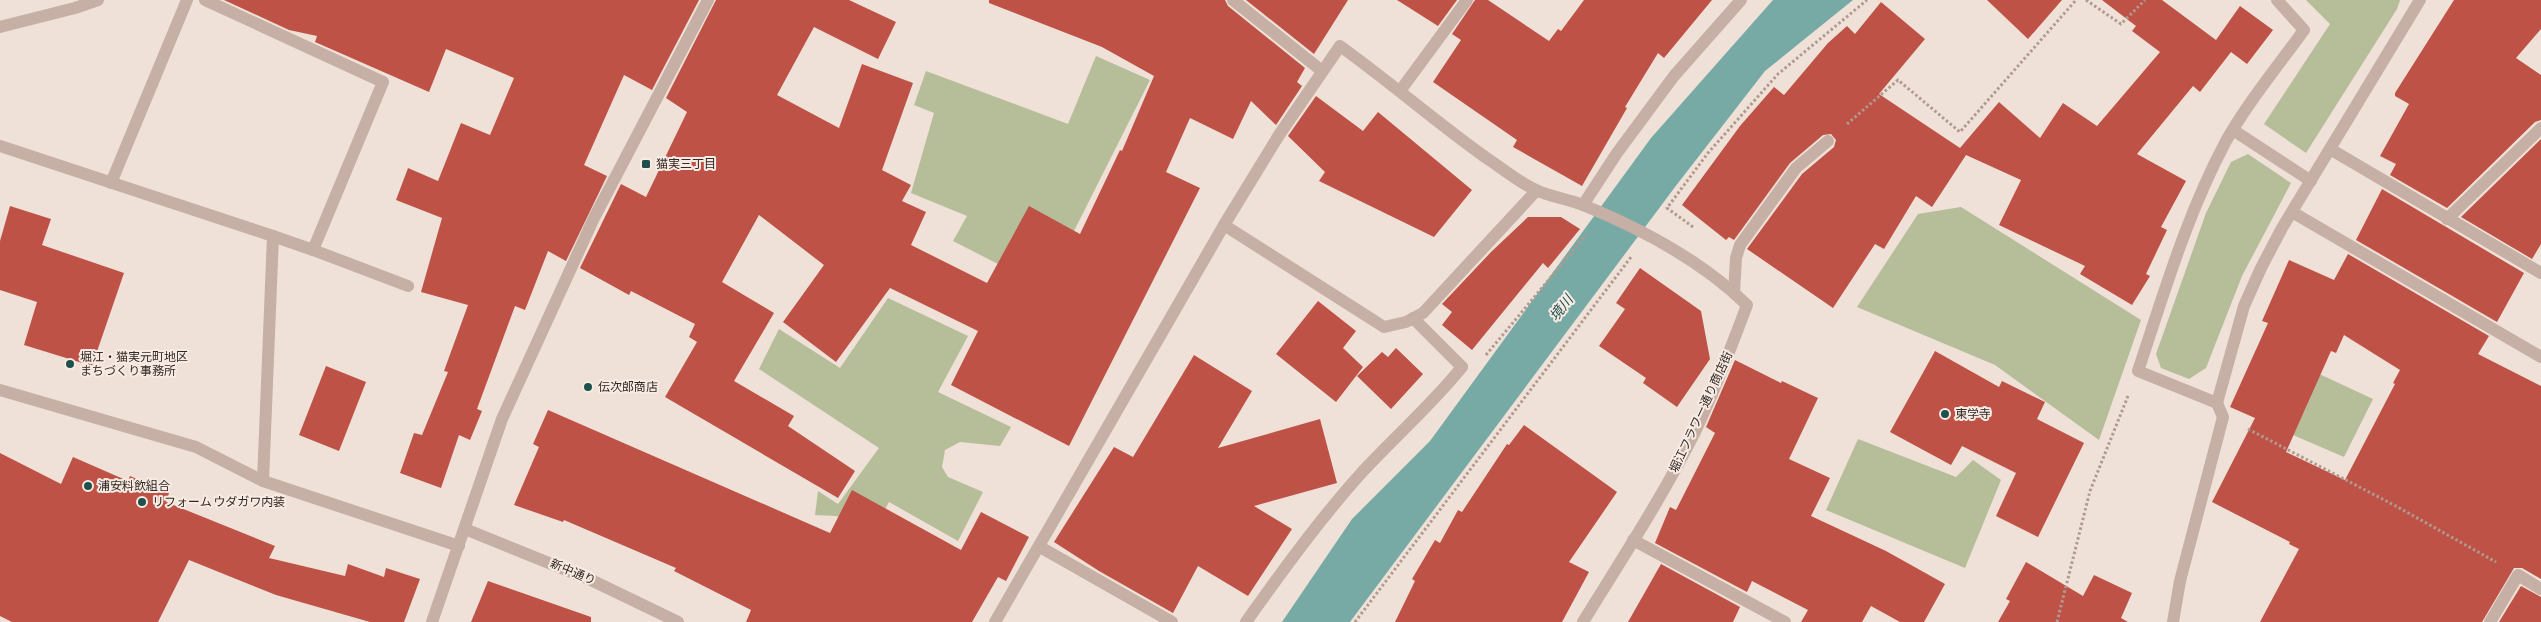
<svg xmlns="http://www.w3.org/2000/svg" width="2541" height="622" font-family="'Asap Condensed','Noto Sans JP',sans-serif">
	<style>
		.green { fill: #b6bd99 }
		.water { fill: #78aaa5 }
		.building { fill: #bf5246; fill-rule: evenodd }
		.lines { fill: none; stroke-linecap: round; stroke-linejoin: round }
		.path { stroke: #b1998f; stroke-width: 3; stroke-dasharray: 2.5 2.5; stroke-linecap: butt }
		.lane { stroke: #c6afa4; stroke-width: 12 }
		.street { stroke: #c6afa4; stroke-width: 12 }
		.poi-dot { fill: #1e504d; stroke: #f7ebe3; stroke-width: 2 }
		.labels { text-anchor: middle; stroke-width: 4; stroke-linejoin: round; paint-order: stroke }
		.poi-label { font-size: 12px; fill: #322825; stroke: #f7ebe3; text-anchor: start }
		.street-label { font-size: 12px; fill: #322825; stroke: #f7ebe3 }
		.water-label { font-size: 14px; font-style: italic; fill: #1e504d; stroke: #f7ebe3 }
	</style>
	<rect width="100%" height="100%" fill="#efe1d7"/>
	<g class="green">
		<polygon points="2306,0 2400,0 2397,9 2306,153 2264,124 2330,24"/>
		<polygon points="1096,56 1150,80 1074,231 998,264 953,241 967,216 911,193 934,113 914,105 926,71 1068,124"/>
		<polygon points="2248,154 2291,183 2242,276 2206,368 2189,379 2161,368 2156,354 2206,213 2231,162"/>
		<polygon points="1961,207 2141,320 2099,440 1995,365 1857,307 1918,214"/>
		<polygon points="888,298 968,336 938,392 1011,427 1000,446 960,442 945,450 942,467 948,477 983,492 958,541 889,502 873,532 836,516 815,515 818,491 838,504 879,448 759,369 779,329 840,368"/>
		<polygon points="2313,371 2373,399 2344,457 2293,435 2307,405"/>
		<polygon points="1858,439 1956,477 1973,460 2001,480 1965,568 1826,510"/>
	</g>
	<polygon class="water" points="1773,0 1853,0 1765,71 1675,187 1350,622 1282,622 1352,519 1430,441 1651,138"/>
	<g class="building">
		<polygon points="224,0 699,0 652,90 624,75 584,165 607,176 566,261 548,251 525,310 515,306 477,409 482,411 470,440 459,435 441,488 400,473 414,433 422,435 448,372 444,371 468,305 421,292 442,218 396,200 408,168 438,181 461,123 490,135 514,78 446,49 429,92 315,42 317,36 289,30"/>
		<polygon points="716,0 849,0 896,22 878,59 814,27 777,95 839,128 862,64 913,83 882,170 911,185 902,201 926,212 911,245 987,283 1029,206 1080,234 1120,150 1122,151 1154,76 1102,47 989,3 989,0 1225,0 1228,6 1305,68 1297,82 1302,86 1276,125 1251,101 1233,139 1190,118 1166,172 1200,188 1069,446 951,385 978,331 890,288 836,362 783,322 824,265 759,215 722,282 774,313 734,381 794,416 788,426 855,471 838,498 665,397 697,342 689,337 695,324 631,291 629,295 580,268 621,184 646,197 687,112 666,98"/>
		<polygon points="1246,0 1348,0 1314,54"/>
		<polygon points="1397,0 1457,0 1438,26"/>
		<polygon points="1475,0 1488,0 1549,41 1558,29 1561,31 1584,0 1712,0 1664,58 1658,53 1625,107 1627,108 1582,186 1513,147 1517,140 1433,82 1461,40 1452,34"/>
		<polygon points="1987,0 2062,0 2028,39"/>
		<polygon points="2102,0 2162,0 2216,40 2240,6 2273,30 2247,64 2231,52 2200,92 2193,86 2137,154 2186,181 2161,227 2167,230 2146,274 2150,276 2132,305 2080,274 2085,266 1999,225 2021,180 1966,155 1932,207 1916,196 1884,249 1875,244 1833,308 1747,249 1802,174 1834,147 1836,140 1831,134 1823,135 1790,163 1734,240 1729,237 1726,240 1682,205 1740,126 1774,87 1784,95 1828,43 1847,26 1855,34 1881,2 1925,39 1879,94 1960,148 1999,102 2040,138 2063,103 2097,126 2160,52 2132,31 2136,26"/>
		<polygon points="2454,0 2541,0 2541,29 2516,58 2541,75 2541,120 2535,122 2447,208 2390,175 2396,164 2380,156 2409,104 2395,96 2395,93"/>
		<polygon points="1316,96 1363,131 1378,112 1472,190 1434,237 1319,181 1325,172 1288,136"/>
		<polygon points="2541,139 2541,244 2532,259 2461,217"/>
		<polygon points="2382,189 2524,273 2497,322 2356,240"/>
		<polygon points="10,206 51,219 42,245 124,273 92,366 24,345 37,302 0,290 0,241"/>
		<polygon points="1528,217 1561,217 1580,229 1548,268 1543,263 1472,350 1442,325 1452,312 1442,304 1491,252"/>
		<path d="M 2348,254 L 2489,336 L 2478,354 L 2541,386 L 2541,579 L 2522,568 L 2514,568 L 2482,622 L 2260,622 L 2299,549 L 2289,544 L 2290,542 L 2212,502 L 2255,418 L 2230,407 L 2268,323 L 2262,321 L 2289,260 L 2334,280 ZM 2344,335 L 2400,370 L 2393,383 L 2395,384 L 2345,480 L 2286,452 L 2331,351 L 2336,353 Z"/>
		<polygon points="1640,268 1701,311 1710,359 1677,407 1643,383 1646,378 1599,346 1625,309 1616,303"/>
		<polygon points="1318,301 1356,331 1343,348 1363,367 1336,402 1276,354"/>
		<polygon points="1396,348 1423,374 1391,409 1357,376 1382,352 1388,357"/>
		<polygon points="1935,351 1999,387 2002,381 2045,402 2037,419 2084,443 2038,537 1996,516 2016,473 1962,446 1951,465 1890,432"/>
		<polygon points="1194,355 1252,391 1218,448 1320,419 1337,483 1254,506 1292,529 1248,596 1198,566 1173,613 1099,571 1054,542 1114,447 1133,457"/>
		<polygon points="1735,360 1781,383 1782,381 1818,398 1789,459 1830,478 1811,516 1886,551 1945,584 1924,622 1900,622 1871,606 1862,622 1801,622 1808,610 1752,581 1747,592 1655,543 1670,507 1676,510 1715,433 1706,427"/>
		<polygon points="326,366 366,382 339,451 299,435"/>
		<polygon points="548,410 830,533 852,490 961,550 981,512 1029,537 1006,581 998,577 972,622 746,622 751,610 674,571 676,568 564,520 563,522 514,505 539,447 533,444"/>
		<polygon points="1524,425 1617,492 1569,562 1589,572 1562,622 1395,622 1415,581 1412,579 1435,540 1440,543 1458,510 1462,512 1507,444 1509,445"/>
		<polygon points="0,453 61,484 73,457 128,481 130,476 169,493 166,502 275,546 269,558 345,576 348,564 384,577 386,568 420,579 404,622 370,622 276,595 189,560 158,622 12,622 0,616"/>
		<polygon points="2026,562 2083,596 2094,575 2132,593 2121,618 2128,622 1998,622 2010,601 2006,599"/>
		<polygon points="1661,564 1740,607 1733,622 1628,622"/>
		<polygon points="488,581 591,617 591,622 471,622"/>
		<polygon points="2521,586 2541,597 2541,622 2499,622"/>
	</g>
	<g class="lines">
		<g class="path">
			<polyline points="2086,0 2121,24 2145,0"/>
			<polyline points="1847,124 1898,80 1960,132 2076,0"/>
			<polyline points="1693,227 1667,208 1708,153 1778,74 1867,0"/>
			<polyline points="1486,355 1586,235"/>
			<polyline points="2248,429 2394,505 2496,562"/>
			<polyline points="1355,622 1631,257"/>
			<polyline points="2057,622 2090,491 2128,396"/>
		</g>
		<g class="lane">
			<polyline points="1233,0 1322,71"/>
			<polyline points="0,27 75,8 98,0"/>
			<polyline points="1224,225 1384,327 1406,322 1423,313 1536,191"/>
			<polyline points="313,250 408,286"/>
			<polyline points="1734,293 1736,258 1740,245 1796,168 1828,141"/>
			<polyline points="1413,318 1462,367"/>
			<polyline points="1633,540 1785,622"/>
			<polyline points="2173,622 2180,581 2223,417 2217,403"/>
			<polyline points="2490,622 2518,575 2541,589"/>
		</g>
		<g class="street">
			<polyline points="205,0 383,82 313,250 273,236"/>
			<path d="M 2277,0 L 2304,30 C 2278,66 2248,102 2226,141 C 2187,214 2164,293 2138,371 L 2217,403 L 2244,306 L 2261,268 L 2282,228 L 2420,0"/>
			<polyline points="1400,91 1467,0"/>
			<polyline points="2233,130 2311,181"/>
			<polyline points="0,146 273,236 263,481"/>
			<polyline points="2330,149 2541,273"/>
			<polyline points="111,183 187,0"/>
			<polyline points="1583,205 1617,153 1674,76 1741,0"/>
			<polyline points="2292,212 2541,357"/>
			<polyline points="2447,219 2541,128"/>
			<polyline points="0,390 196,447 263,481 459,546"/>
			<polyline points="465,529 591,580 678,622"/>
			<polyline points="1040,547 1172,622"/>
			<polyline points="432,622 502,419 594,218 708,0"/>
			<path d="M 995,622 L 1224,225 L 1279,135 L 1340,46 C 1390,82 1436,122 1485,157 C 1502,168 1518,182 1536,190 C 1551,197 1568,199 1583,205 C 1642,229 1701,260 1747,305 C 1731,348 1715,390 1695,432 C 1662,498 1621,560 1583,622"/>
			<path d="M 1246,622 C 1283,570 1322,516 1365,469 C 1397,435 1432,404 1462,367"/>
		</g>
	</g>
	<g class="poi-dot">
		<rect x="641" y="159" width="10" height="10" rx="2.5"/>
		<circle cx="70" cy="364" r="5"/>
		<circle cx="588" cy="387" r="5"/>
		<circle cx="1945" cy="414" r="5"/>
		<circle cx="88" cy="486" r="5"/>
		<circle cx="142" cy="502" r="5"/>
	</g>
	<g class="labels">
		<g class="poi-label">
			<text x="656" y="168">猫実三丁目</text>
			<text x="80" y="361">堀江・猫実元町地区<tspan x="80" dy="14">まちづくり事務所</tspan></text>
			<text x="598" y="391">伝次郎商店</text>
			<text x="1955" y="418">東学寺</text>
			<text x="98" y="490">浦安料飲組合</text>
			<text x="152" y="506">リフォーム ウダガワ内装</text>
		</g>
		<g class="street-label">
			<text transform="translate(1701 412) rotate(-65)" y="4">堀江フラワー通り商店街</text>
			<text transform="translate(573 572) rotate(23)" y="4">新中通り</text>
		</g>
		<g class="water-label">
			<text transform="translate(1561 308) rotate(-52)" y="5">境川</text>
		</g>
	</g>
</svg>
